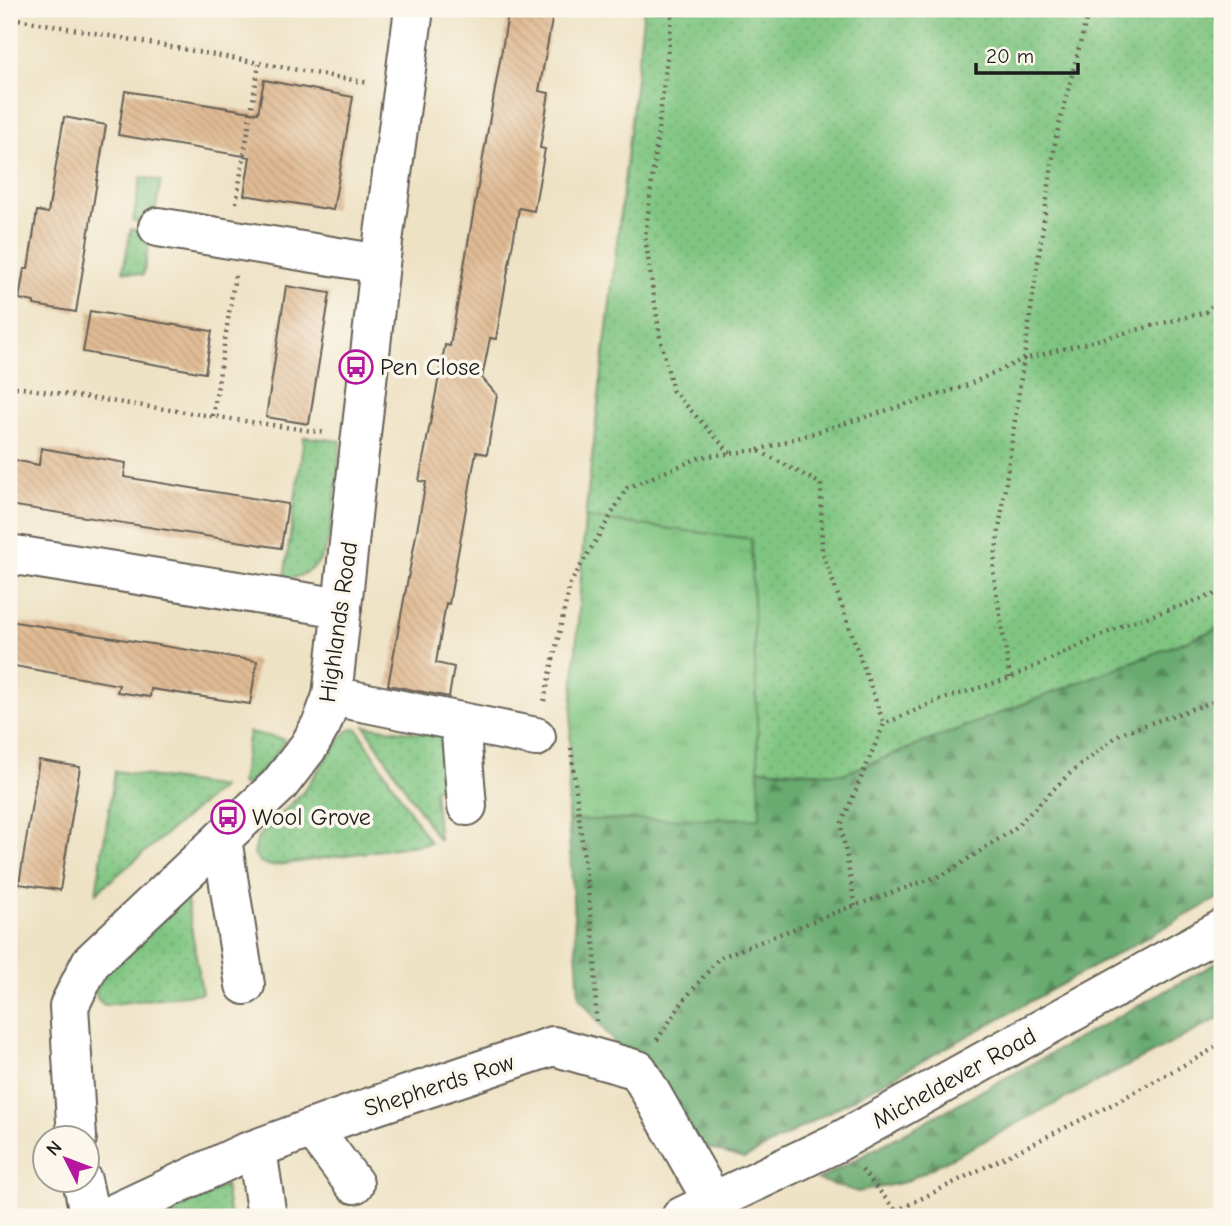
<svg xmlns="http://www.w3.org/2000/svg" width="1231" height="1226" font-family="'Comic Neue',sans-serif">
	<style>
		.grass { fill: url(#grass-dots); stroke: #4e704e; stroke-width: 2 }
		.forest { fill: url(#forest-firs); stroke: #426346; stroke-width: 2 }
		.park { fill: url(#park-tufts); stroke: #4e704e; stroke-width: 2 }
		.building { fill: url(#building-back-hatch) }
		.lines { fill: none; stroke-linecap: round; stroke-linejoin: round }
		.minor-casing { stroke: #666157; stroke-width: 42 }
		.path { stroke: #666157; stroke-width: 4.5; stroke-dasharray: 2 5; stroke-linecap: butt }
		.minor { stroke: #fff; stroke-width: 38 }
		.labels { text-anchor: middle; stroke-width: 7; stroke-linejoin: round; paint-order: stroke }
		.poi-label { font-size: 24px; fill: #1c1c1c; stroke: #fbf7ec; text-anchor: start }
		.street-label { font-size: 24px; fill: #1c1c1c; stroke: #fbf7ec }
	</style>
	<defs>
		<pattern id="grass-dots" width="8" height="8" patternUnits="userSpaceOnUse" patternTransform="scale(1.75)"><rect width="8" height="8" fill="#7fc581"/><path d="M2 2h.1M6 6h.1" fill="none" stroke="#6da96f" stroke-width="1.8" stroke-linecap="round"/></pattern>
		<pattern id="forest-firs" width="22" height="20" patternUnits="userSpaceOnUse" patternTransform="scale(1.75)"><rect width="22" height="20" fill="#67aa6f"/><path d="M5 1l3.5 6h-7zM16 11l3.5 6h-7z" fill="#548a5a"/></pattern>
		<pattern id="park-tufts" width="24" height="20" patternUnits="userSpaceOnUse" patternTransform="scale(1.75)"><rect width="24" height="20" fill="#7fc581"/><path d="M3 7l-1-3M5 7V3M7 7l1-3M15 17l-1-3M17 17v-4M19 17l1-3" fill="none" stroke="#6da96f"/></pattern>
		<pattern id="building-back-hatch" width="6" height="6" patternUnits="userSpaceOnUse" patternTransform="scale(1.75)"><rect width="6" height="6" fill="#e0bb94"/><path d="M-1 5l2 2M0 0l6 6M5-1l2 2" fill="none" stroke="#c0a07f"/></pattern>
	</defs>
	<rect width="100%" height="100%" fill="#fbf7ec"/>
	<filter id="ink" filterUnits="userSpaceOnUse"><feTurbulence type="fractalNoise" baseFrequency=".0143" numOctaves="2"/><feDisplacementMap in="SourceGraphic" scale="14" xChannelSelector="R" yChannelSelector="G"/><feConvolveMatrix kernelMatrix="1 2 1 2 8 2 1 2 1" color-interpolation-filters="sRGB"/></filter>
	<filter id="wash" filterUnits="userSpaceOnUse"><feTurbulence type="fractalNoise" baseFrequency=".00686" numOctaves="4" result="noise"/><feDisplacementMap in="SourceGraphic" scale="28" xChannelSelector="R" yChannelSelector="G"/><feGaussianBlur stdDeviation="1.57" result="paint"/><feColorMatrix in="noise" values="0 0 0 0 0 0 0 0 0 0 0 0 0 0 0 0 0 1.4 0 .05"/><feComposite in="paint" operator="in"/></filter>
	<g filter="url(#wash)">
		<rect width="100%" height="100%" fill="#eee2c4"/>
		<g class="grass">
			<polygon points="644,9 1222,9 1222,627 843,774 758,769 750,540 585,518"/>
			<polygon points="141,177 161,181 153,225 133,221"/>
			<polygon points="131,229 151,233 143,275 123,271"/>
			<path d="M 304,437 L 341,441 C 337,470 335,531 323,555 C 316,569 299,579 284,579 Z"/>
			<polygon points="365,726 439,736 444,743 447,784 434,789 439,841"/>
			<polygon points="357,728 430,843 271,866 260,862 254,854 258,837 303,792 342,736 349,730"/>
			<polygon points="249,732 283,739 285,741 270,763 246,786 241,784"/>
			<polygon points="115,771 222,787 96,893"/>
			<path d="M 186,894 L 202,993 L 105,1005 C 93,999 95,991 98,980 Z"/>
			<polygon points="225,1185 230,1217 162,1217"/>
		</g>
		<g class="forest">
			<polygon points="1222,627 1222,896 744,1159 692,1143 579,997 568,820 759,818 758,769 843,774"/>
			<polygon points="1222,960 1222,1017 905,1182 858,1192 818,1180"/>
		</g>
		<polygon class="park" points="585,518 751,539 760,818 568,820 570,740"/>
		<g id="blocks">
			<g class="building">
				<polygon points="509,9 554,9 539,91 549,93 540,148 545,149 534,211 519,208 496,339 490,338 482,378 497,395 487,454 476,452 449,604 446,603 436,663 454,667 449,697 388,685 426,482 419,481 445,345 450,346"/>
				<polygon points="264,80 353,97 333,210 244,195 250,157 118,135 125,91 258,113"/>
				<polygon points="64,117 106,125 76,312 34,305 34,302 19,299 24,269 28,269 37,211 48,213"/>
				<polygon points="286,286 330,293 309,424 266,417"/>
				<polygon points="90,311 212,331 205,373 83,352"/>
				<polygon points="41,448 126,463 124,477 288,504 281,548 9,505 9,459 39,465"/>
				<polygon points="9,621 257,661 250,704 151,689 150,697 117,692 119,685 9,665"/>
				<polygon points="39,760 80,767 60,890 19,884"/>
			</g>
		</g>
	</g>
	<g filter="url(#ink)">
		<use href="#blocks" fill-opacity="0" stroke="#666157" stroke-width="2"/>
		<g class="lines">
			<defs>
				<g id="minor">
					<polyline points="158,227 380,264"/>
					<polyline points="9,554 342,608"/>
					<polyline points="332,696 536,737"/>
					<polyline points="460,722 467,806"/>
					<polyline points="222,839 245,985"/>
					<polyline points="312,1128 354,1184"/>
					<polyline points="77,1138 69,1006 91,962 279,785 309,746 322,723 332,696 380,264 414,9"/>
					<polyline points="257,1149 267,1217"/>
					<polyline points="82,1180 90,1217"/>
					<polyline points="106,1217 244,1153 368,1108 553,1046 638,1070 712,1200"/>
					<polyline points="681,1217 838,1142 1222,929"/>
				</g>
			</defs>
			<use href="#minor" class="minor-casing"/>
			<g class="path">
				<polyline points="673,9 645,237 660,337 673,391 730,453"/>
				<polyline points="1203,9 1222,23"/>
				<polyline points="12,18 369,83"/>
				<polyline points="9,36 14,9"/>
				<polyline points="236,203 259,64"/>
				<polyline points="9,386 326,433"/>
				<polyline points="213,416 235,275"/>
				<polyline points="758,450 963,387 1024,359 1206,312 1222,297"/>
				<polyline points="1010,678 993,571 1056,137 1089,9"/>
				<polyline points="544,701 570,584 627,488 701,457 757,450 821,484 822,551 884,724"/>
				<polyline points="571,748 595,951 596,1021"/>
				<polyline points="855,906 841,825 884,724 937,701 1010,678 1126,624 1222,592"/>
				<polyline points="657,1040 684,1000 719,958 831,914 945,874 1014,829 1068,775 1121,733 1222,699"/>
				<polyline points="862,1170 896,1211 890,1217"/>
				<polyline points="896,1211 1109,1106 1222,1044"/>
			</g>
			<use href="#minor" class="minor"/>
		</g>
	</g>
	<defs>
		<symbol id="bus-ring" viewBox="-11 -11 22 22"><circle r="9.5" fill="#fbf7ec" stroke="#b5179e" stroke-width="1.5"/><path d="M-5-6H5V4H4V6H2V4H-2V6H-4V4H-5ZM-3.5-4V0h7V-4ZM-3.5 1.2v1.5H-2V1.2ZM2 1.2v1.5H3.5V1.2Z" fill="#b5179e"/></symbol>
	</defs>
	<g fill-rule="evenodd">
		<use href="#bus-ring" x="337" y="348" width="38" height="38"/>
		<use href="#bus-ring" x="209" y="798" width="38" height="38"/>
	</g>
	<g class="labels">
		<g class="poi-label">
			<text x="380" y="375">Pen Close</text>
			<text x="252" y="825">Wool Grove</text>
		</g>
		<g class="street-label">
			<text transform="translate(338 622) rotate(-82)" y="8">Highlands Road</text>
			<text transform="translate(954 1078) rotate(-29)" y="8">Micheldever Road</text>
			<text transform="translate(439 1085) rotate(-18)" y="8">Shepherds Row</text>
		</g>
	</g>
	<rect width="1231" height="1226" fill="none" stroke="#fbf7ec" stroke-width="35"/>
	<g transform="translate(66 1159) rotate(312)"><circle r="33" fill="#fbf7ec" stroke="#a29f99" stroke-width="2"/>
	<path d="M0-5L12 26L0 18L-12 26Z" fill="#b5179e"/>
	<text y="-10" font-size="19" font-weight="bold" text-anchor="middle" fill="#1c1c1c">N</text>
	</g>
	<path d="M976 63v10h102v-10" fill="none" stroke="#1c1c1c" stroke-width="3.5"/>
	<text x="986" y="63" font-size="21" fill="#1c1c1c" stroke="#fbf7ec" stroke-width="5" paint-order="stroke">20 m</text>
</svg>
